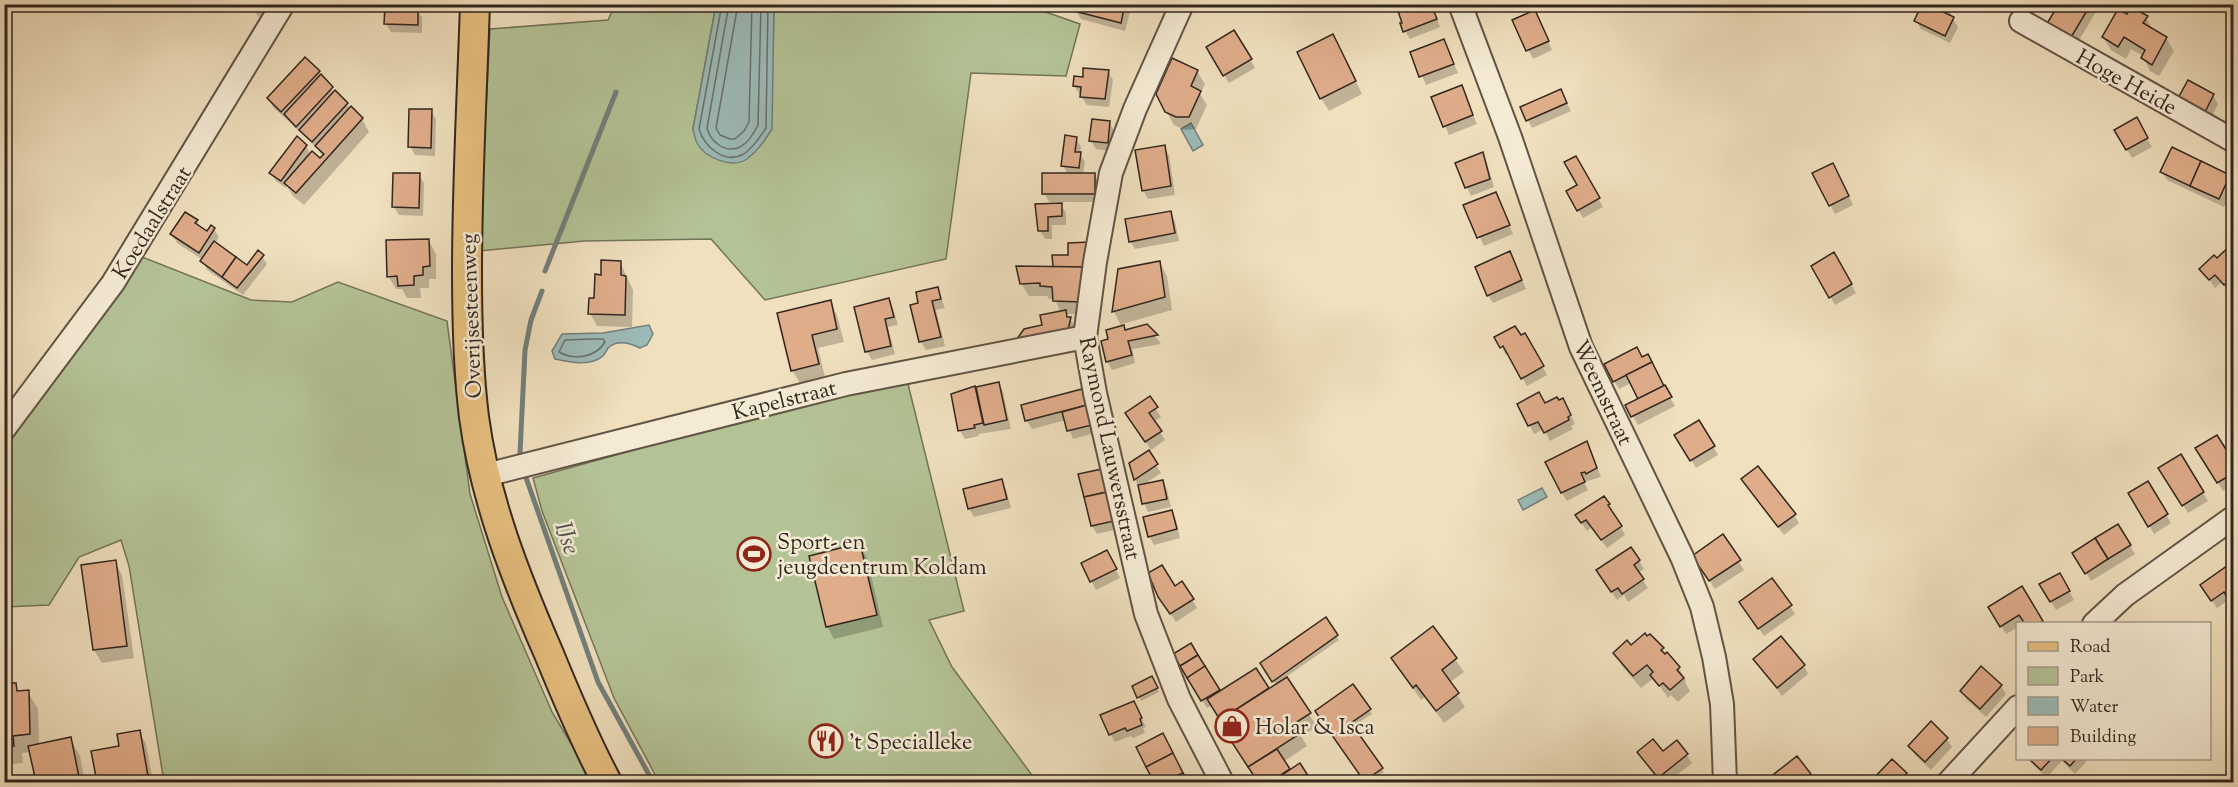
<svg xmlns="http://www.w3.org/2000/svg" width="2238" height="787" font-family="'Sorts Mill Goudy',serif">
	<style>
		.green { fill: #b4c396; stroke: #73745a; stroke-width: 1.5 }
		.water { fill: #9cbbb9; stroke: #727f7b; stroke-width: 1.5 }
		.shadow { fill: #0003 }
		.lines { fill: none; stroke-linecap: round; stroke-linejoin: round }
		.shore { stroke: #67706c; stroke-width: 1.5 }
		.stream { stroke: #727f7b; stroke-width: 5 }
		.building { fill: #e0ad8b; stroke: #32261e; stroke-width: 1.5 }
		.minor-casing { stroke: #625446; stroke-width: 26 }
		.major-casing { stroke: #32261e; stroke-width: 32 }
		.minor { stroke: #f5ebd5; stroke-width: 22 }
		.major { stroke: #e8c07f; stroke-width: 28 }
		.labels { text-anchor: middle; stroke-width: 5; stroke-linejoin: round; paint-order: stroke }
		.street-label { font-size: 22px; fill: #32261e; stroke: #f5ebd5 }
		.poi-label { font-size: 22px; fill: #32261e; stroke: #f5ebd5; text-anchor: start }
		.water-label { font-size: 24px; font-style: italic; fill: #52534c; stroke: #f5ebd5 }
	</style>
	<rect width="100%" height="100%" fill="#f0e0be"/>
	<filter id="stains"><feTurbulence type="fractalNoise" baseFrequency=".00333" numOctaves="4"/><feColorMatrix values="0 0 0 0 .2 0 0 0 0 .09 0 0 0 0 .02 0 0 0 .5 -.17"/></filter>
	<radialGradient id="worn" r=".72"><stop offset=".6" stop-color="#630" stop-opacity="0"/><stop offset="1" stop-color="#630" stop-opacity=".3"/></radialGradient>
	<g class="green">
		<polygon points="615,5 716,5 693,129 773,53 774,5 1026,5 1080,24 1066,76 971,73 946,259 765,300 711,239 584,241 479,251 490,29 608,20"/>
		<polygon points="127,251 251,300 292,302 338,282 447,321 470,494 502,597 552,712 594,782 164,782 129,566 121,540 79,557 49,605 5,607 5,424"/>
		<polygon points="907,380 964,611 929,620 952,667 1037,782 659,782 614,698 542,511 533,478 774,411"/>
	</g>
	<g class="water">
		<path d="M 716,5 L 774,5 L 772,129 C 765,140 758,151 747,159 C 732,169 705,158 697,143 C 695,139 694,133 693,129 Z"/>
		<polygon points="1191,123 1203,145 1193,151 1181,129"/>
		<path d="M 649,325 L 653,334 L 647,345 L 640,348 C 630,343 617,339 608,348 C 606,351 605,354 603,356 C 590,367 569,362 555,359 L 552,351 L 562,334 L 603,333 Z"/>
		<polygon points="1542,488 1547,497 1523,510 1518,500"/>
	</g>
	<g class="shadow">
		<polygon points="249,4 272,4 273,6 259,17"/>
		<polygon points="390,4 407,4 407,9 417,9 422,18 422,33 391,32 386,24"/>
		<polygon points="1078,4 1125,4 1130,12 1125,31 1081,19 1076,11"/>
		<polygon points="1402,4 1431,4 1440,27 1410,39 1405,31 1398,6"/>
		<polygon points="1924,4 1953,4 1950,17 1953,19 1958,27 1950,43 1921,29 1916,21"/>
		<polygon points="2081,4 2094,4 2097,10 2075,47 2053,33 2076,11"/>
		<polygon points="2127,16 2146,17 2153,31 2166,38 2174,51 2159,76 2150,71 2143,56 2131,49 2126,59 2111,50 2103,37"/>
		<polygon points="1539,20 1552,50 1533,59 1514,21"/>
		<polygon points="1234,32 1255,68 1229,83 1208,48"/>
		<polygon points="1444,41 1458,73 1426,85 1412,52"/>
		<polygon points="1340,49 1362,94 1329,111 1321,98"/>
		<polygon points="1108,71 1113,80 1109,107 1087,105 1074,86 1084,78"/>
		<polygon points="1197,71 1205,84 1200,94 1207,105 1196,129 1185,130 1174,125 1166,111"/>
		<polygon points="319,72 334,93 362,119 369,132 304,205 293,196 287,186 286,188 276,181 271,173 306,146 311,155 321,161 323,158 318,149 273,107 269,99"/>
		<polygon points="1461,87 1477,124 1449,135 1433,98"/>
		<polygon points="2213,95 2218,104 2208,124 2183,111"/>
		<polygon points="1565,99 1571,111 1532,128 1528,120"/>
		<polygon points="431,111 436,119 435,156 415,155 410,146"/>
		<polygon points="2136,119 2152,147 2132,158 2116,130"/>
		<polygon points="1109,122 1114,131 1112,151 1096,149 1091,141"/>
		<polygon points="1076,138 1081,147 1080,154 1085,162 1083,175 1094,175 1099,183 1099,202 1049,202 1044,193 1068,175 1063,165"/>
		<polygon points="1164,147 1169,155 1175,195 1148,199 1143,190"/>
		<polygon points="1482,154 1487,163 1494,187 1471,196 1457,164"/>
		<polygon points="1575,158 1603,207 1583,218 1568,192 1579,186"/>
		<polygon points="2162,172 2229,176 2234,186 2224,207 2167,180"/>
		<polygon points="1838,173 1853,205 1835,214 1814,174"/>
		<polygon points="419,175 424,183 423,216 399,215 394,207"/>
		<polygon points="1496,194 1513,234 1484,246 1465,206"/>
		<polygon points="1037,205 1061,205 1066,213 1066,225 1052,225 1052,239 1045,239 1040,231"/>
		<polygon points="1170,212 1175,221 1179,241 1135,249 1130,241"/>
		<polygon points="197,221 201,229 208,233 214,229 219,237 215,244 247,267 262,256 267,264 243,295 207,270 203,260 177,243 172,234"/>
		<polygon points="429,241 436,254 436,279 429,279 429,288 420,288 421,298 407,298 402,289 396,289 388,276"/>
		<polygon points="2233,245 2234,290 2230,293 2221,283 2215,288 2201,269 2217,260"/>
		<polygon points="1834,254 1856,293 1835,305 1813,266"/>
		<polygon points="620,262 633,290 632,327 597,326 590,313 602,276"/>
		<polygon points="1514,262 1526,289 1493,303 1488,295"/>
		<polygon points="1160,263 1167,276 1172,310 1122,324 1126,331 1147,326 1161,344 1132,349 1135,363 1112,370 1107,361 1110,341 1122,327 1114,312 1119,270"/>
		<polygon points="1055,268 1088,314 1066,314 1075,326 1072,338 1044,326 1061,313 1055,299 1049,299 1047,296 1029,296 1021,283"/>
		<polygon points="937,288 945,308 936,310 945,346 926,350 921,342 912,306 920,304"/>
		<polygon points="889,300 893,308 898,325 888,327 895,354 872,360 867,352 856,308"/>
		<polygon points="830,302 837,315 844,342 818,348 825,377 800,383 792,370"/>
		<polygon points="1525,335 1547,375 1527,386 1509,354 1506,355 1496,338 1520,337"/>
		<polygon points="1647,356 1675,406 1638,425 1627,406 1640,400 1631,383 1619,389 1614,381"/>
		<polygon points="998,384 1003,392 1011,429 978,434 979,436 965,439 960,431 953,395 968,389"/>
		<polygon points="1081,390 1086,399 1095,433 1073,439 1066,420 1032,429 1027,421 1023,406"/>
		<polygon points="1149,398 1161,417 1154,422 1165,440 1151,450 1132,422"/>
		<polygon points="1519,404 1567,408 1575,424 1571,426 1573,429 1550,441 1544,429 1534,434"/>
		<polygon points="1699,422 1718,455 1696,468 1676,436"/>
		<polygon points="2197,449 2234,464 2234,484 2223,491"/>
		<polygon points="1591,451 1601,477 1584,482 1588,490 1567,501 1562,493"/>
		<polygon points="1148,452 1161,473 1143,485 1162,481 1167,490 1171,507 1148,512 1135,479"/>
		<polygon points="2180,456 2208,501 2188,513 2160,468"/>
		<polygon points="1101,470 1118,529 1097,534 1092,526"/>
		<polygon points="1742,480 1794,515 1799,523 1784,535"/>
		<polygon points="1001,481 1006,489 1011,508 974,517 969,508"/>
		<polygon points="2147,483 2171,523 2154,534 2130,493"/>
		<polygon points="1604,498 1625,535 1607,548 1592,527 1587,531 1577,516"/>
		<polygon points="1171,511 1176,520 1180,538 1154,545 1149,536"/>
		<polygon points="2118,526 2135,554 2091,581 2074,553"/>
		<polygon points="1723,536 1744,570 1715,589 1698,564"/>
		<polygon points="859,545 867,558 883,627 834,639 827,626"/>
		<polygon points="1111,560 1120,578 1096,590 1083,563"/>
		<polygon points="1639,561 1644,569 1638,573 1648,588 1628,602 1624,595 1617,600 1603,579"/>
		<polygon points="115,562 122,575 134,658 102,663 94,650 83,566"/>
		<polygon points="2234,563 2234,604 2230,599 2217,608 2207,594"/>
		<polygon points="2060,575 2074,600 2056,610 2042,585"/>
		<polygon points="1174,588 1192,599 1197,608 1176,622 1165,605"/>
		<polygon points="2021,588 2043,624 2018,624 2018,627 2006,634 1990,607"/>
		<polygon points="1790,606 1795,614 1764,636 1746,610"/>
		<polygon points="1325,619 1339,640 1286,677 1317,727 1301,736 1307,746 1283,762 1289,771 1299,765 1310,782 1259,782 1227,735 1222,720 1212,705 1207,708 1175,655 1191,645 1220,693 1255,670 1269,690 1276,685 1262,664"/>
		<polygon points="1433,628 1464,672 1449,683 1465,707 1444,723 1425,697 1421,700 1393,659"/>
		<polygon points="1650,636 1679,668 1686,681 1685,682 1690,691 1678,702 1671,695 1668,698 1654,678 1641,688 1622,666 1615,653"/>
		<polygon points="1755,660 1804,666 1808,674 1782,696"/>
		<polygon points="1151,678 1159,692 1141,701 1139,697"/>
		<polygon points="4,682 6,685 15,685 19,692 28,692 38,709 39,745 70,739 80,756 85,782 38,782 31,752 22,753 23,763 4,765"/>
		<polygon points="1352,686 1372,714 1352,727 1384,772 1369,782 1367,782 1319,715"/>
		<polygon points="2001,686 2006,694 1986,717 1966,699 1961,691"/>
		<polygon points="1138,711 1146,727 1143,728 1145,733 1133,738 1131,736 1115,742 1110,734"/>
		<polygon points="139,732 146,744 153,782 98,782 93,752 121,747"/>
		<polygon points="830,735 834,753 828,755 826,751"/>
		<polygon points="1947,739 1952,747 1931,770 1915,755 1910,746"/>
		<polygon points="1677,742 1692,763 1668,782 1661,782 1639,753 1663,753"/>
		<polygon points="2027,758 2084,758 2086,762 2075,774 2062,761 2046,778"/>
		<polygon points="1892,761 1906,774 1910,782 1872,782"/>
		<polygon points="1809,775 1814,782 1767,781"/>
	</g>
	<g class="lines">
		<g class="shore">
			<path d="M 722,4 L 699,129 C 704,146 724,165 744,154 C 753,148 760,137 766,128 L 768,4"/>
			<path d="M 729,4 L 707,128 C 710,141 725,154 740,147 C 748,143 754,133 758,125 L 761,4"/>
			<polyline points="738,4 716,128 720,135 730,139 735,139 744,131 749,122 752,4"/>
			<path d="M 592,339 L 603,339 L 605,342 C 596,357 575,361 559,352 L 565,340 Z"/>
		</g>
		<g class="stream">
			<polyline points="545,271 616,92"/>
			<polyline points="521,460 520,453 525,350 531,320 542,291"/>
			<polyline points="524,472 598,682 653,782"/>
		</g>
	</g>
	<g class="building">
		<polygon points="389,4 403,4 402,8 418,8 418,25 384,24 385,6"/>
		<polygon points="1076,4 1125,4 1121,23 1074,11"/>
		<polygon points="1431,4 1437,19 1403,32 1400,23 1402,23 1396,5"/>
		<polygon points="1922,4 1947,4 1943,12 1954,17 1945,36 1914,21"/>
		<polygon points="2059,4 2068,4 2076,9 2079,4 2091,4 2070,39 2046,25"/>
		<polygon points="2131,7 2148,16 2143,23 2167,37 2152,65 2141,58 2145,50 2124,37 2118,47 2102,37 2118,9 2127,14"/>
		<polygon points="1535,10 1549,41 1526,51 1512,20"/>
		<polygon points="1234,30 1252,59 1223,76 1206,47"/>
		<polygon points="1333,34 1356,81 1320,99 1297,52"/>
		<polygon points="1444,39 1454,64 1419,77 1410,52"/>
		<polygon points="305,57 320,71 281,112 267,98"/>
		<polygon points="1172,58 1198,70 1191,86 1201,91 1189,117 1176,117 1165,112 1156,94"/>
		<polygon points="1083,68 1109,70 1105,99 1080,97 1081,87 1073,86 1074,76 1083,77"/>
		<polygon points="321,74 333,87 296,127 284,114"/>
		<polygon points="2188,80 2214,94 2203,116 2176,102"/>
		<polygon points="1462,85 1473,115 1443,127 1431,97"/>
		<polygon points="1561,89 1567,103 1526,121 1520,107"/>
		<polygon points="335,90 348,103 312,142 299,130"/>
		<polygon points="351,106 363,118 296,193 284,183 312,151 320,158 324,154 315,146"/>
		<polygon points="409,109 432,109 431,148 408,147"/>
		<polygon points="2137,117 2148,138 2126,150 2114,130"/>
		<polygon points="1092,119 1110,121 1108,143 1089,141"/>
		<polygon points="1065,135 1077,137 1075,152 1081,152 1079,168 1061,166"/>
		<polygon points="297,136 307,145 281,181 269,173"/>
		<polygon points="1165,145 1171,186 1142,191 1135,150"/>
		<polygon points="2172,147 2201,161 2190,186 2160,172"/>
		<polygon points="1483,152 1490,179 1465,188 1455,163"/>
		<polygon points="1576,156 1600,198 1577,211 1566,191 1577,185 1564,162"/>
		<polygon points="2201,161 2230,175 2219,199 2190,186"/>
		<polygon points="1833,163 1849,196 1829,206 1812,173"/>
		<polygon points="393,173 420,173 419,208 392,207"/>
		<rect x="1042" y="173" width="53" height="21"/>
		<polygon points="1496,192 1510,225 1477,238 1463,205"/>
		<polygon points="1062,203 1062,216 1048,217 1048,231 1038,231 1035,204"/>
		<polygon points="1171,211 1175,233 1129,242 1125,219"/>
		<polygon points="185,212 198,220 195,223 207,231 211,225 215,228 199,253 170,234"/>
		<polygon points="429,239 430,266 423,267 423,275 414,276 414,285 398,286 397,276 387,277 386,240"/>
		<polygon points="214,241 236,257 222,277 200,261"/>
		<polygon points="1090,242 1086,267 1053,267 1052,255 1068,255 1068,243"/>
		<polygon points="2233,243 2234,277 2224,285 2215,275 2209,280 2199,269 2214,255 2217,258"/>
		<polygon points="258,250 264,255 237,288 222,277 236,257 247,265"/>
		<polygon points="1510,251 1522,280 1487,296 1475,267"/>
		<polygon points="1834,252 1852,284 1829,298 1811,266"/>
		<polygon points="601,260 621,261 621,275 626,276 625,315 588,314 589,298 594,298 595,274 601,275"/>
		<polygon points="1160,261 1165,297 1112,312 1118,269"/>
		<polygon points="1016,266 1086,267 1081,302 1053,301 1052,287 1040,286 1040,283 1020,284"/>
		<polygon points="938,287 941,299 932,301 941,337 919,342 910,305 918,303 916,292"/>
		<polygon points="889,298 894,317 885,319 891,346 865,352 854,307"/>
		<polygon points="831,300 837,329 812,335 819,364 791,371 777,313"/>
		<polygon points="1066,310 1067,317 1071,317 1068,330 1017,339 1024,329 1042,325 1040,315"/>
		<polygon points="1147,324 1158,335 1128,341 1132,355 1106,362 1101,341 1108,339 1106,330 1124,325 1125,330"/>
		<polygon points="1515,326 1521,335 1525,333 1544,366 1521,379 1503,346 1500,348 1494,337"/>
		<polygon points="1637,347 1642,357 1648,354 1652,362 1613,382 1604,364"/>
		<polygon points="1652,362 1664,386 1638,399 1626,375"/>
		<polygon points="999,382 1007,420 984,425 976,387"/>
		<polygon points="1665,385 1672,397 1631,417 1625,405"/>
		<polygon points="975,386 983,423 974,425 975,428 958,431 951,394"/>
		<polygon points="1082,389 1087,405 1025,421 1021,405"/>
		<polygon points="1539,392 1545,403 1557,397 1559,400 1563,398 1571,415 1568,417 1569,420 1544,433 1538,422 1528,426 1517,404"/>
		<polygon points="1150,396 1158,407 1149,413 1162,431 1145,442 1125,413"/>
		<polygon points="1087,405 1092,425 1067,431 1062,412"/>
		<polygon points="1699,420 1715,446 1690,461 1674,435"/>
		<polygon points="2217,435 2234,462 2234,473 2217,483 2195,448"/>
		<polygon points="1587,441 1597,468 1586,474 1585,472 1581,473 1585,482 1561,493 1545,462"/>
		<polygon points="1149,450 1158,464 1134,480 1129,463"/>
		<polygon points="2181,454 2204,492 2182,506 2158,468"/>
		<polygon points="1758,466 1796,514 1778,527 1741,479"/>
		<polygon points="1102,469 1107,492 1084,497 1078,474"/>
		<polygon points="1002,479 1007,499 968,509 963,489"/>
		<polygon points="1163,480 1167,499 1142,504 1138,485"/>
		<polygon points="2148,481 2168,514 2148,527 2128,493"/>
		<polygon points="1107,492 1114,521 1091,526 1084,497"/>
		<polygon points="1604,496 1610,504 1608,505 1622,526 1601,540 1586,520 1581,523 1575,515"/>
		<polygon points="1172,510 1177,529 1148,537 1143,517"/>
		<polygon points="2118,524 2131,545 2108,559 2095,538"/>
		<polygon points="1723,534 1741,560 1709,581 1692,556"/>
		<polygon points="2095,538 2108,559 2085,574 2072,553"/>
		<polygon points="860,543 877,615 826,627 809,556"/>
		<polygon points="1631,547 1640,560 1634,565 1644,579 1622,594 1618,588 1611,592 1596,570"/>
		<polygon points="1107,550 1117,569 1090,582 1081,563"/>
		<polygon points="116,560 127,646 93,650 81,565"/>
		<polygon points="2234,561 2234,593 2227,597 2224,592 2211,601 2200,585"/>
		<polygon points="1162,565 1175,586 1182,581 1194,599 1170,614 1158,597 1148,573"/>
		<polygon points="2060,573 2070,591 2050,602 2039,584"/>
		<polygon points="1772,578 1792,605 1758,629 1739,602"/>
		<polygon points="2022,586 2043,621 2038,624 2025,624 2019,615 2000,627 1988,607"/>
		<polygon points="1326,617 1338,635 1272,682 1260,663"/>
		<polygon points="1433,626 1457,658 1442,670 1459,693 1436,711 1416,685 1413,688 1391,658"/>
		<polygon points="1645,633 1647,636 1650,634 1664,648 1661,650 1665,654 1667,652 1680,667 1677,670 1684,678 1670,690 1663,683 1659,686 1650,675 1653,672 1647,665 1633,676 1613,653 1627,640 1631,645"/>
		<polygon points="1781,636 1805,665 1777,688 1753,659"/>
		<polygon points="1191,643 1198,655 1180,666 1173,654"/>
		<polygon points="1198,655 1205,666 1187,678 1180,666"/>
		<polygon points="1205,666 1220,690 1201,701 1187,678"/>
		<polygon points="1981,666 2002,685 1980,709 1960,691"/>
		<polygon points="1256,668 1269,688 1220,720 1207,699"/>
		<polygon points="1152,676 1158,688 1137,698 1132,686"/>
		<polygon points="1287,677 1311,713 1295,723 1301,733 1248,767 1218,721"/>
		<polygon points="4,680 5,683 16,683 17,691 29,690 30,734 13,736 14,746 4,747"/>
		<polygon points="1353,684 1371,709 1351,723 1383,768 1364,781 1315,711"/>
		<polygon points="1134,701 1142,718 1140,719 1142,725 1127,731 1125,728 1109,735 1100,715"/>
		<polygon points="1931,721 1948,738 1925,762 1908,746"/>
		<polygon points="140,730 149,782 97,782 91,751 119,746 117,734"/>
		<polygon points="829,730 833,750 824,752 819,732"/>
		<polygon points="1163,733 1173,753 1146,767 1136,747"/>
		<polygon points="71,737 80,782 36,782 28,746"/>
		<polygon points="1653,739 1663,751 1677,740 1688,754 1658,778 1637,752"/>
		<polygon points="1277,749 1290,769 1270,782 1258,782 1248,767"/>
		<polygon points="1173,753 1183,773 1164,782 1154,782 1146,767"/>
		<polygon points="1797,756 1811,774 1800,782 1766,782 1765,781"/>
		<polygon points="2028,758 2052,758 2041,770"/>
		<polygon points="2061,758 2077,758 2070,766"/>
		<polygon points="1892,759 1907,773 1898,782 1870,782"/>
		<polygon points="1300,763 1312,782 1283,782 1279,777"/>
		<polygon points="1183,773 1189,782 1164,782"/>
	</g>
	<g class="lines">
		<defs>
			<g id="minor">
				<polyline points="1182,4 1135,109 1111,173 1095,262 1085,337 1095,393 1146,614 1179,699 1222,782"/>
				<polyline points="1460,4 1510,137 1581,347 1682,557 1702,607 1714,657 1722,704 1725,782"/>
				<polyline points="2021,21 2234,141"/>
				<polyline points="4,429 113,283 283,4"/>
				<polyline points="486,475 846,384 1085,337"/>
				<polyline points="2094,624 2125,595 2234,517"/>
				<polyline points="1949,782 2018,707"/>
			</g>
			<path id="major" d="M 475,4 C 472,94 467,183 467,272 C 467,321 468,369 474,417 C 485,500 516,578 549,654 C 567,698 585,741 607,782"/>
		</defs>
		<use href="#minor" class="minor-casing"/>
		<use href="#major" class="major-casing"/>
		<use href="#minor" class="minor"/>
		<use href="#major" class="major"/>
	</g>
	<defs>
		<symbol id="stadium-ring" viewBox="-11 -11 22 22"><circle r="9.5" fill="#f5ebd5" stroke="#8f2418" stroke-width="1.5"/><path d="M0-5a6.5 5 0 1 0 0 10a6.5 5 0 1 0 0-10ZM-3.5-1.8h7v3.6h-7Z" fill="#8f2418"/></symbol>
		<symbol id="shop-ring" viewBox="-11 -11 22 22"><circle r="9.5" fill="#f5ebd5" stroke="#8f2418" stroke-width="1.5"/><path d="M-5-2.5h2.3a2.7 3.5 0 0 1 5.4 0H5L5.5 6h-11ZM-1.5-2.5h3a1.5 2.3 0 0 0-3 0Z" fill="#8f2418"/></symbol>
		<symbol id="restaurant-ring" viewBox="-11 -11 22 22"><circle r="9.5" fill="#f5ebd5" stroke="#8f2418" stroke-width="1.5"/><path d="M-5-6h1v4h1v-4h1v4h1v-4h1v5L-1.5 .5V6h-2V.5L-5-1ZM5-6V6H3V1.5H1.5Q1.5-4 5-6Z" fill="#8f2418"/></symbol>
	</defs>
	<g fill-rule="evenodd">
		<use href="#stadium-ring" x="735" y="535" width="38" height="38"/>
		<use href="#shop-ring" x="1213" y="707" width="38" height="38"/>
		<use href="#restaurant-ring" x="807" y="722" width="38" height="38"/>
	</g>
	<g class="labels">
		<g class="street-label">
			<text transform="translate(2127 81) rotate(29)" y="8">Hoge Heide</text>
			<text transform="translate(151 222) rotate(-58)" y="8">Koedaalstraat</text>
			<text transform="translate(470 316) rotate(-92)" y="8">Overijsesteenweg</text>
			<text transform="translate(1604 392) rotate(65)" y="8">Weemstraat</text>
			<text transform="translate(784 399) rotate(-14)" y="8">Kapelstraat</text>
			<text transform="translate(1111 448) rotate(78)" y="8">Raymond Lauwersstraat</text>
		</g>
		<g class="poi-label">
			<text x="777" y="549">Sport- en<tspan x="777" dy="25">jeugdcentrum Koldam</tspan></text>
			<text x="1255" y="734">Holar &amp; Isca</text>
			<text x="849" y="749">'t Specialleke</text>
		</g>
		<g class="water-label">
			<text transform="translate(568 538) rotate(71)" y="8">IJse</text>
		</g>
	</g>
	<rect width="2238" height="787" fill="none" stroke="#f0e0be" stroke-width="24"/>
	<rect x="6" y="6" width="2226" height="775" fill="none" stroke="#32261e" stroke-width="3"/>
	<rect x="12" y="12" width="2214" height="763" fill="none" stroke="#32261e" stroke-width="1.5"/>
	<rect x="2016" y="622" width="195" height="138" fill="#f5ebd5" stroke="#a79c8c" stroke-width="1.5"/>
	<rect x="2028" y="642" width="30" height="9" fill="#e8c07f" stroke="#a79c8c" stroke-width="1.5"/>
	<text x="2070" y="652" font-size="18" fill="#32261e">Road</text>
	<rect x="2028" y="667" width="30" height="18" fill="#b4c396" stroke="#a79c8c" stroke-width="1.5"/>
	<text x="2070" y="682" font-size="18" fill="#32261e">Park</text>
	<rect x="2028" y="697" width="30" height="18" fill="#9cbbb9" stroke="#a79c8c" stroke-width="1.5"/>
	<text x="2070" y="712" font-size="18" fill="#32261e">Water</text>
	<rect x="2028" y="727" width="30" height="18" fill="#e0ad8b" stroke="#a79c8c" stroke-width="1.5"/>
	<text x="2070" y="742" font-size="18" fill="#32261e">Building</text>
	<rect width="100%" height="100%" filter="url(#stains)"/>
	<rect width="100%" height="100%" fill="url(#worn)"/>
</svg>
